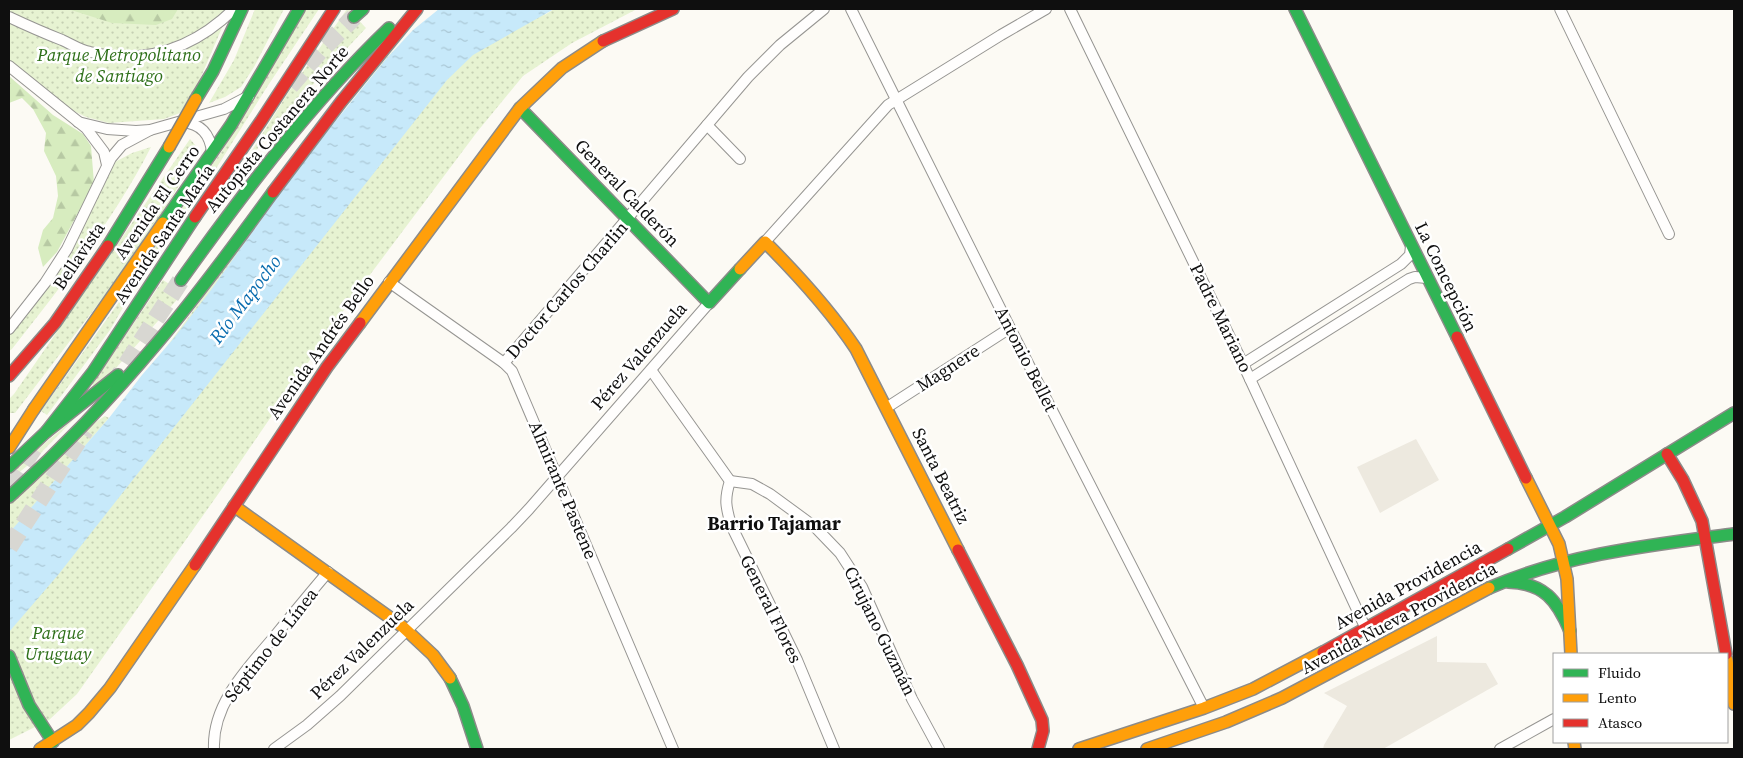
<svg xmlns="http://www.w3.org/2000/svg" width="1743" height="758" font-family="'Source Serif 4',serif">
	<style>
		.grass { fill: url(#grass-dots) }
		.forest { fill: url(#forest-firs) }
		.plaza { fill: #ede9df }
		.water { fill: url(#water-ripples) }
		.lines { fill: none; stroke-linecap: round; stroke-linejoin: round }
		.highway-tunnel { stroke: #d8d7d2; stroke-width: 18; stroke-dasharray: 18 9; stroke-linecap: butt }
		.street-casing { stroke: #969592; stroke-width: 12 }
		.fast-casing { stroke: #8c8b89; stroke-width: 14 }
		.slow-casing { stroke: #8c8b89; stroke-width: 14 }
		.jam-casing { stroke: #8c8b89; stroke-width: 14 }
		.street { stroke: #fffefd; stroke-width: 10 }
		.fast { stroke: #30b455; stroke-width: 11 }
		.slow { stroke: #ff9f0a; stroke-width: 11 }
		.jam { stroke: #e5322d; stroke-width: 11 }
		.slow-bridge-casing { stroke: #83827f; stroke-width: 14; stroke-linecap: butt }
		.slow-bridge { stroke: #ff9f0a; stroke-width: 11 }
		.labels { text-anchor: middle; stroke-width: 5; stroke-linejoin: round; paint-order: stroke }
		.park-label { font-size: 18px; font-style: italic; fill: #2d6f18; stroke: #fff }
		.street-label { font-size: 18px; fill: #0f0f0f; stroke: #fff }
		.water-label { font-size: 19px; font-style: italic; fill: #0a6daf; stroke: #fff }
		.neighbourhood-label { font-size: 19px; font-weight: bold; fill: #0f0f0f; stroke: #fff }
	</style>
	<defs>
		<pattern id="grass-dots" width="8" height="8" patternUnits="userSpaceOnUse" patternTransform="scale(1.25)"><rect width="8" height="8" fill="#e7f3d2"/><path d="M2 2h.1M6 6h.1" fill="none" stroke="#c5cfb3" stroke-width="1.8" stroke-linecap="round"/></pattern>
		<pattern id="forest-firs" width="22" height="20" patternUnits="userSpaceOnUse" patternTransform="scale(1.25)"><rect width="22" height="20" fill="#d7ecbf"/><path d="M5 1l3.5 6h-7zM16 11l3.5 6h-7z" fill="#b7c9a3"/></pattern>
		<pattern id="water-ripples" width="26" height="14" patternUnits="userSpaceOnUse" patternTransform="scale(1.25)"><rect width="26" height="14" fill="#c7e9fa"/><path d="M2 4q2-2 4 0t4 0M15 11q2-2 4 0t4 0" fill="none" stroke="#aac7d5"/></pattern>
	</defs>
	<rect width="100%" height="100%" fill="#fcfaf4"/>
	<g class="grass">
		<polygon points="9,9 230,9 200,79 180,113 164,119 109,123 86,117 51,100 9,70"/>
		<polygon points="255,9 284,9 254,67 241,87 225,97 209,103 234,60"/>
		<polygon points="305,9 319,9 267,87 202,191 132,292 110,330 47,415 41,411 142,270 158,242 222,151"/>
		<polygon points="347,9 352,9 350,11 366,28 304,94 241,168 288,93"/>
		<polygon points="439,9 550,9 543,16 554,9 637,9 572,43 523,76 477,132 348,304 221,490 77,694 49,720 9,740 9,503 85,429 105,416 109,418 15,527 91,450 278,195 388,56"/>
		<polygon points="190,139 196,146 197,157 161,214 105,295 15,413 9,413 9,399 14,394"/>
		<path d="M 151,147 C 114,220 62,285 12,349 L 9,351 L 9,335 L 45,289 L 74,247 L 115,162 L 132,153 Z"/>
		<polygon points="163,280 183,293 98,388 92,385"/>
		<polygon points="76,417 34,460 9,481 9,476 32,454"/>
	</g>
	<g class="forest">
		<polygon points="68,9 178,9 172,19 156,25 112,23"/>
		<polygon points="9,76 53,115 83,134 91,146 94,183 57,252 43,267 38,248 43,230 53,218 58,196 56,176 44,151 46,133 33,109 22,98 9,103"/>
	</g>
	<g class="plaza">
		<polygon points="1416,439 1439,480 1380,513 1357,467"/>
		<polygon points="1437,636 1437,662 1486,663 1498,684 1383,749 1323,749 1324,745 1347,706 1324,693"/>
	</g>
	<polygon class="water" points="439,9 554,9 473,55 447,80 58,575 9,632 9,533 109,418 142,375 174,338 211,290 303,161 387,58 413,30"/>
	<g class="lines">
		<g class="highway-tunnel">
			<polyline points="290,86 319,52 354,17"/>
			<polyline points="112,387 181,280"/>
			<polyline points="9,486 35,446"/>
			<polyline points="9,547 85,430"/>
		</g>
		<defs>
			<g id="street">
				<polyline points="851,9 1010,328 1204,708"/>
				<polyline points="1070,9 1243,364 1366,629"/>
				<polyline points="1560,9 1669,234"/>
				<path d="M 9,17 C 26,25 44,33 62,40 C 71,44 80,50 90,52 C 146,65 194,48 234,9"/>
				<polyline points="9,66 86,128 104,152 107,165"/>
				<polyline points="78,122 107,129 136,131 150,130 224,109 249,96"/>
				<path d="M 183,122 C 201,124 210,134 212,152"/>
				<polyline points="707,125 740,159"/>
				<polyline points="765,242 888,105 1001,35 1046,9"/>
				<polyline points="389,282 504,363 512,371 673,749"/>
				<polyline points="9,329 45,283 67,249 111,158 122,145 150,130"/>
				<polyline points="504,363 748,77 780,45 824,9"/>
				<polyline points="1243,364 1401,264 1410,255 1411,246"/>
				<polyline points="651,370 730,481"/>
				<polyline points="1250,379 1409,279 1415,277 1427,278"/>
				<polyline points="886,408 1010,328"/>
				<polyline points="730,481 752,484 770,494 815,527 840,553 862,587 912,699 939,749"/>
				<path d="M 730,481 C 724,500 726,507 731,525 L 797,660 L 834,749"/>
				<path d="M 214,749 C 212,704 247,669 274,637 C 292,615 310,593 328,572"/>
				<polyline points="274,749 307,725 340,696 511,528 529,509 709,303"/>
				<polyline points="1500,749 1554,719"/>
			</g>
			<g id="fast">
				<polyline points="1295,9 1457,337"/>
				<polyline points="354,17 363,9"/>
				<polyline points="196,99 213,71 242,9"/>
				<polyline points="520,108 709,303 740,269"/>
				<polyline points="163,223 231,125 299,9"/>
				<polyline points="108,246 169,147"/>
				<path d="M 181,280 C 244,192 311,103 389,28"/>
				<polyline points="46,432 118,375"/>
				<polyline points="9,467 46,432 93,372 195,217"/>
				<path d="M 9,497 C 62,449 111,398 157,343 C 198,295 236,243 273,192"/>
				<polyline points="1508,549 1565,517 1734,413"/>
				<path d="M 1508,582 C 1544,583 1557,600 1570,631"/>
				<path d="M 1489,588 C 1567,554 1651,545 1734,534"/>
				<polyline points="9,656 29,705 53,742"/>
				<polyline points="450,678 463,706 477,749"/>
			</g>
			<g id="slow">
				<path d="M 740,269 L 765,242 C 798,275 830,310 856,349 L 958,550"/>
				<polyline points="360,323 520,108 562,68 603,41"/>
				<polyline points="34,409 163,223"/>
				<polyline points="9,448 34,409"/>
				<polyline points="1526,478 1559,544 1567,579 1571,654"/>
				<polyline points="234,506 403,627 433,655 450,678"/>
				<polyline points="1727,660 1734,704"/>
				<polyline points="1574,742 1575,749"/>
				<polyline points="40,749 77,725 89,713 110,688 195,565"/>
				<polyline points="1079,749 1204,708 1253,689 1323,652"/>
				<polyline points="1147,749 1226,722 1282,698 1489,588"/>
			</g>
			<g id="jam">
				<polyline points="603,41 673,9"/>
				<polyline points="273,192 341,102 417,9"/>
				<polyline points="195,217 261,121 334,9"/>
				<polyline points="1457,337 1526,478"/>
				<polyline points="9,376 55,323 108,246"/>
				<polyline points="1667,454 1683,480 1702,521 1726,654"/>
				<polyline points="958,550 1017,665 1042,720 1043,731 1038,749"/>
				<polyline points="195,565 327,367 360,323"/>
				<polyline points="1323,652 1508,549"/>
			</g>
		</defs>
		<use href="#street" class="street-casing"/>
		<use href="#fast" class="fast-casing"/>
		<use href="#slow" class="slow-casing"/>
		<use href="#jam" class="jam-casing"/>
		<use href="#street" class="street"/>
		<use href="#fast" class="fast"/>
		<use href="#slow" class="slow"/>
		<use href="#jam" class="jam"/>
		<defs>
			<polyline id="slow-bridge" points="169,147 196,99"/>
		</defs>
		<use href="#slow-bridge" class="slow-bridge-casing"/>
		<use href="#slow-bridge" class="slow-bridge"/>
	</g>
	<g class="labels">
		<g class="park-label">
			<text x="119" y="61">Parque Metropolitano<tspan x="119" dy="21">de Santiago</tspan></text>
			<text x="58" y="639">Parque<tspan x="58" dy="21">Uruguay</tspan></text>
		</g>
		<g class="street-label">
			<text transform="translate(277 129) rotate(-50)" y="6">Autopista Costanera Norte</text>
			<text transform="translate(627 193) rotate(46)" y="6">General Calderón</text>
			<text transform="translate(157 202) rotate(-55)" y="6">Avenida El Cerro</text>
			<text transform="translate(164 234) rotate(-56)" y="6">Avenida Santa María</text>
			<text transform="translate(79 256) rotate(-56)" y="6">Bellavista</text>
			<text transform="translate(1446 277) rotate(64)" y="6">La Concepción</text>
			<text transform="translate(567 290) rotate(-49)" y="6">Doctor Carlos Charlin</text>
			<text transform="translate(1221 318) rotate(64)" y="6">Padre Mariano</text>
			<text transform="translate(321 347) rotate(-55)" y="6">Avenida Andrés Bello</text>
			<text transform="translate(639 356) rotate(-49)" y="6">Pérez Valenzuela</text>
			<text transform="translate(1026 359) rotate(63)" y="6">Antonio Bellet</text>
			<text transform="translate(948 368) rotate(-33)" y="6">Magnere</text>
			<text transform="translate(941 476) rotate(63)" y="6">Santa Beatriz</text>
			<text transform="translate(563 490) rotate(67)" y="6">Almirante Pastene</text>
			<text transform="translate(1408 585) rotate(-29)" y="6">Avenida Providencia</text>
			<text transform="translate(771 609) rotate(64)" y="6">General Flores</text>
			<text transform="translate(1399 618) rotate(-28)" y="6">Avenida Nueva Providencia</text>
			<text transform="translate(880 631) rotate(64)" y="6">Cirujano Guzmán</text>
			<text transform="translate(271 645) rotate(-52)" y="6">Séptimo de Línea</text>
			<text transform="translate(362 649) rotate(-44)" y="6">Pérez Valenzuela</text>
		</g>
		<g class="water-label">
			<text transform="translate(245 299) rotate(-53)" y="7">Río Mapocho</text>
		</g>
		<g class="neighbourhood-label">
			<text x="774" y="530">Barrio Tajamar</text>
		</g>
	</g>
	<rect width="1743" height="758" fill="none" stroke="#0f0f0f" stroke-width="20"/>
	<rect x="1553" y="653" width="175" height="90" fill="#ffffff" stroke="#9f9f9f"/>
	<rect x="1563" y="669" width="25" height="8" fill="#30b455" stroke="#9f9f9f"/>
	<text x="1598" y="678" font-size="15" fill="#0f0f0f">Fluido</text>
	<rect x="1563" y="694" width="25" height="8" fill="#ff9f0a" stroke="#9f9f9f"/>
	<text x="1598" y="703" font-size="15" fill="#0f0f0f">Lento</text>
	<rect x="1563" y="719" width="25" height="8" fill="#e5322d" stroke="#9f9f9f"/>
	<text x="1598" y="728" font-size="15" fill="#0f0f0f">Atasco</text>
</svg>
